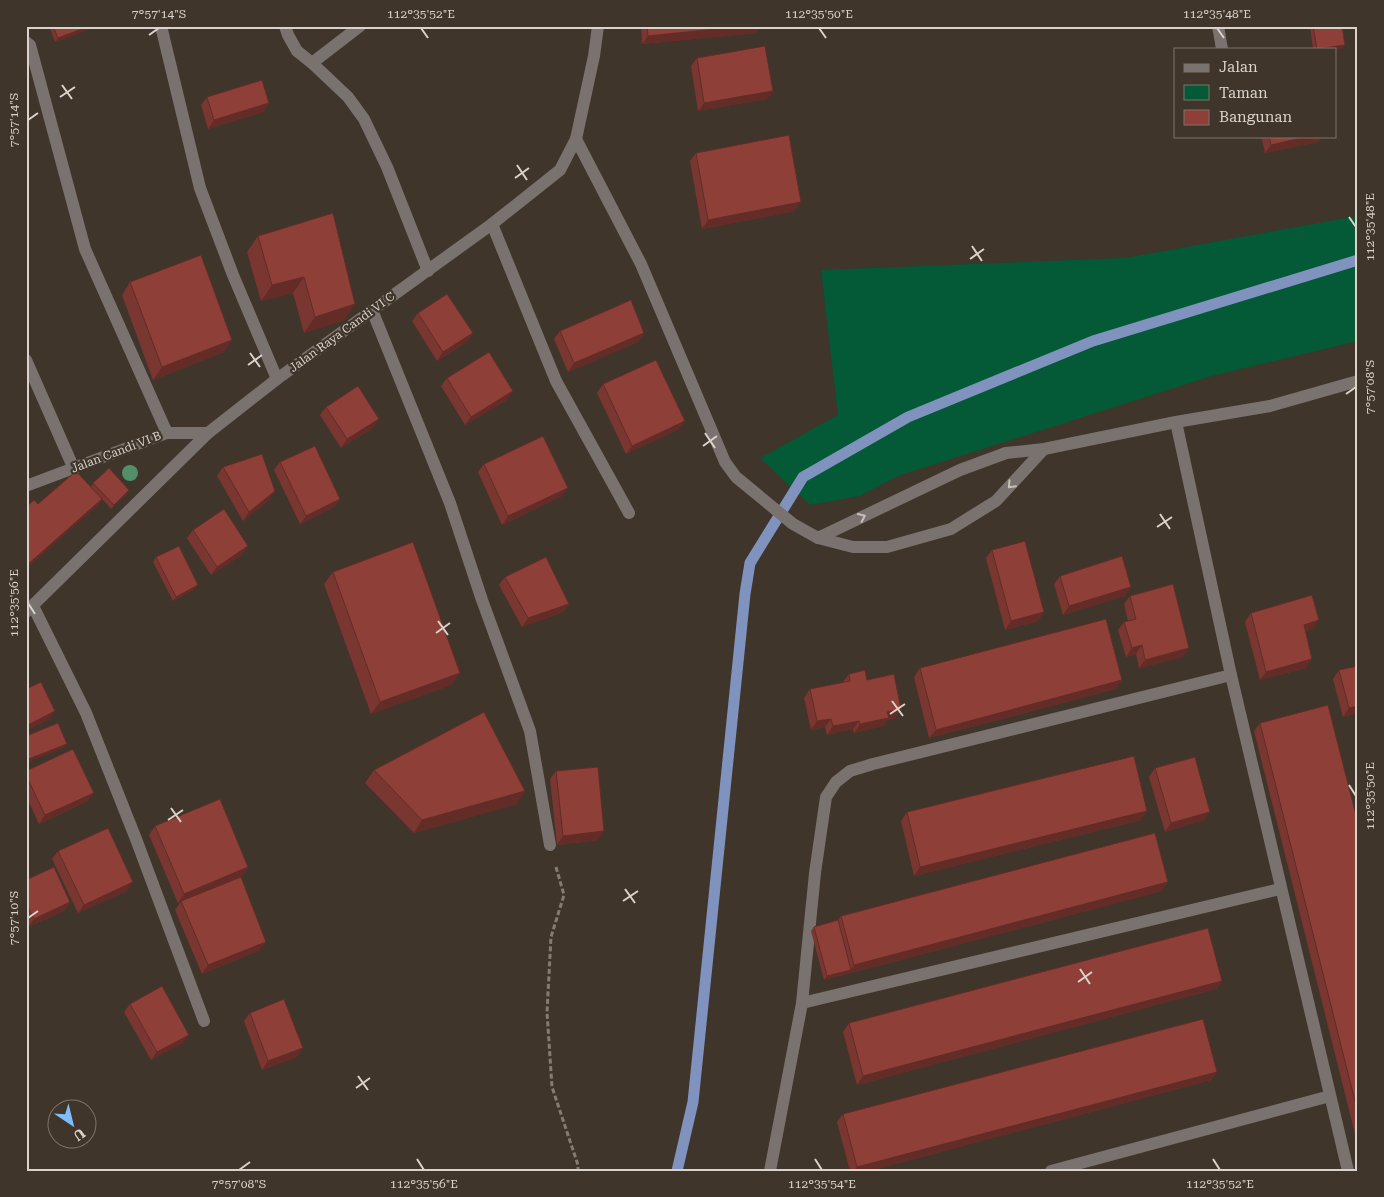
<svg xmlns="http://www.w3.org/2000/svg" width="1384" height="1197" font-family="'Roboto Serif',serif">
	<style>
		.green { fill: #045936 }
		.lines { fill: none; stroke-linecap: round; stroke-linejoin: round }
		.stream { stroke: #8093bf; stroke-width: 11 }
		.path { stroke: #847c72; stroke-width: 3; stroke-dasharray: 5 2.5; stroke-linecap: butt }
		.minor { stroke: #79726e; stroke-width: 12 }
		.tree { fill: #538f69 }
		.wall { fill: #7a3630 }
		.shaded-wall { fill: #632c27 }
		.building { fill: #8e3f38; stroke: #632c27 }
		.oneway { stroke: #c7c0b9 }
		.ticks { fill: none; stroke: #dad3cc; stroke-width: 2 }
		.labels { text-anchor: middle; stroke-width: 4.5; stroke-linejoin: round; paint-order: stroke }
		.street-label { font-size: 12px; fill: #dad3cc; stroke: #3f352a }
		.neatline { fill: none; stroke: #dad3cc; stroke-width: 2 }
		.ticks-label { font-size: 12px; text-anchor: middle; fill: #dad3cc }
	</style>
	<rect width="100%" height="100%" fill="#3f352a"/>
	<polygon class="green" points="1358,216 1358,341 1212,376 898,476 860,496 810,505 760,458 838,415 821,270 1125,258"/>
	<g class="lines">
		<polyline class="stream" points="677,1171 693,1102 745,594 750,563 803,477 908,417 1093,341 1358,260"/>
		<polyline class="path" points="556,867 564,895 551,937 547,1012 552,1087 578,1165 578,1171"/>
		<g class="minor">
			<polyline points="161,26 200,188 233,275 277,379"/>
			<polyline points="285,26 288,35 297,51 312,63 348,97 364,119 387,167 428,271"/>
			<polyline points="1218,26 1222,49"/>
			<polyline points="26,42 30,45 85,249 167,433"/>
			<polyline points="312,63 360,26"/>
			<polyline points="576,139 641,264 725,462 736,477 793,524 818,538 853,547 887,547 951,529 996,501 1044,449"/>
			<polyline points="492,224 556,381 629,513"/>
			<polyline points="372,310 450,503 482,600 530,731 550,845"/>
			<polyline points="26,360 74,469"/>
			<polyline points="1176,422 1231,675 1348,1171"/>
			<polyline points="26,486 167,433 208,433"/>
			<polyline points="818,538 960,470 1006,453 1044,449 1176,422 1270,406 1358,381"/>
			<polyline points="33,606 86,713 136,839 204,1021"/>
			<polyline points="26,612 208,433 277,379 492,224 560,170 576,139 594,56 598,26"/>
			<polyline points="802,1003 1280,889"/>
			<polyline points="770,1171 802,1003 815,873 826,797 836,782 850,771 873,764 1231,675"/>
			<polyline points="1051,1171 1330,1096"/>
		</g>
	</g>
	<circle class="tree" cx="130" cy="473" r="8"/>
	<g class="wall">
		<polygon points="49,26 98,26 55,42"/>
		<polygon points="641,26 760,26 756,33 642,44"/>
		<polygon points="1310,26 1342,26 1345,45 1341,49 1313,49"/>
		<polygon points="697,58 773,91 767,99 698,111 691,66"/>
		<polygon points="207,97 269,103 263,112 208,129 201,105"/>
		<polygon points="1261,136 1322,136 1318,142 1265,153"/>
		<polygon points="696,153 795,211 702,229 690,161"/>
		<polygon points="258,236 355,304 344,320 304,333 293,293 261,301 247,252"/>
		<polygon points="130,282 224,352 153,380 122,295"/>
		<polygon points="418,313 473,333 467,342 437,361 412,321"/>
		<polygon points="560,331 644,333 638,342 568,372 554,339"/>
		<polygon points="447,378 507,400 465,425 441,386"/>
		<polygon points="603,384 679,429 626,454 597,393"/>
		<polygon points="326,407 373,428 341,448 320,415"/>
		<polygon points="280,462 340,499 334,507 300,524 274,470"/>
		<polygon points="484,464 562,496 502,525 478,472"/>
		<polygon points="223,467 269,500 243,521 217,476"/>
		<polygon points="93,483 129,490 126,495 111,509 102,499 96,507 38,504 91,487"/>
		<polygon points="193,530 242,555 211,575 187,538"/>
		<polygon points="992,550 1044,612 1038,621 1005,630 986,558"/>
		<polygon points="156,557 195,589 173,601 153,562"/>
		<polygon points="333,572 460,673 451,685 371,714 324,584"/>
		<polygon points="1060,576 1125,596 1063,615 1054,584"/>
		<polygon points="505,577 569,604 563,612 522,627 499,585"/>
		<polygon points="1130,596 1183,657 1139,668 1136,654 1126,657 1118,630 1124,622 1128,621 1124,604"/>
		<polygon points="1251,613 1313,629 1305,631 1306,668 1260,680 1245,622"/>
		<polygon points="1358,666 1358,713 1343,717 1333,679 1339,670"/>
		<polygon points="920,668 1116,689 929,738 914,677"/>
		<polygon points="849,674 867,680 895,718 887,720 883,726 854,733 853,729 827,735 825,727 811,730 804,698 810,689 843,682"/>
		<polygon points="1260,723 1358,823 1358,1146 1254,731"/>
		<polygon points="1155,768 1204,820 1165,832 1149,777"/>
		<polygon points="374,770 517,804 414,833 365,783"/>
		<polygon points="26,771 88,801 39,824 26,796"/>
		<polygon points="556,771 598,840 557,845 550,779"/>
		<polygon points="907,812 1141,820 914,876 901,821"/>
		<polygon points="155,826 248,867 242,876 197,895 260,950 202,974 175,910 181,902 178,903 149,835"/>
		<polygon points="58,851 127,891 78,913 52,859"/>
		<polygon points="26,880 70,902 64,911 28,927 26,924"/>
		<polygon points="1162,891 824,980 811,931 814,927 838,920 841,916"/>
		<polygon points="1222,981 1216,989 857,1085 843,1032 849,1023"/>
		<polygon points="130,1004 183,1043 151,1060 124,1012"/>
		<polygon points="250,1013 297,1057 262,1070 244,1021"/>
		<polygon points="1217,1072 1211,1080 869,1171 850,1171 837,1122 843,1114"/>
	</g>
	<g class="shaded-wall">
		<polygon points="90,26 98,26 55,42 58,38"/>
		<polygon points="745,26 760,26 756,33 642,44 648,36"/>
		<polygon points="1345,45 1341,49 1335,50 1335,49 1320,49"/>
		<polygon points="773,91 767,99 698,111 704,103"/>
		<polygon points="269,103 263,112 208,129 214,120"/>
		<polygon points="1310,136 1322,136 1318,142 1265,153 1271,145"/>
		<polygon points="801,202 795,211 702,229 708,220"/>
		<polygon points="304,277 293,293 261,301 272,285"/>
		<polygon points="355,304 344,320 304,333 315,317"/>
		<polygon points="473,333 467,342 437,361 443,352"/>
		<polygon points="644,333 638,342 568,372 574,363"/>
		<polygon points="232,340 224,352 153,380 162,367"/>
		<polygon points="513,391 507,400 465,425 471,417"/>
		<polygon points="379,419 373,428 341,448 347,439"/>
		<polygon points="685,421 679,429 626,454 632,446"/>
		<polygon points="568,488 562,496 502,525 508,516"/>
		<polygon points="129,490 126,495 111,509 114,505"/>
		<polygon points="275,491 269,500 243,521 249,512"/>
		<polygon points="102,499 96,507 26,569 26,566"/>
		<polygon points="340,499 334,507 300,524 306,516"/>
		<polygon points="248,546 242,555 211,575 217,567"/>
		<polygon points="198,585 195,589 173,601 176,597"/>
		<polygon points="1131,587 1125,596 1063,615 1069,606"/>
		<polygon points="569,604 563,612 522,627 528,618"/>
		<polygon points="1044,612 1038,621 1005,630 1011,621"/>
		<polygon points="1319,620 1313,629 1298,633 1304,625"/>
		<polygon points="1142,645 1136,654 1126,657 1132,648"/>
		<polygon points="1189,648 1183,657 1139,668 1145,660"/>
		<polygon points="1312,659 1306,668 1260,680 1266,672"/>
		<polygon points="460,673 451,685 371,714 380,702"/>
		<polygon points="1122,680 1116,689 929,738 936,730"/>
		<polygon points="1358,706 1358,713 1343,717 1349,708"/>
		<polygon points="901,709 895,718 887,720 883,726 854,733 860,724 887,712"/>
		<polygon points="55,711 49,720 26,731 26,726"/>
		<polygon points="831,719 825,727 811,730 817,721"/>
		<polygon points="859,721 853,729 827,735 833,726"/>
		<polygon points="67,744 63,748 26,763 26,760"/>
		<polygon points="525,791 517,804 414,833 422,820"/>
		<polygon points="94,793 88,801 39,824 45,815"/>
		<polygon points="1147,811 1141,820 914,876 920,867"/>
		<polygon points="1210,812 1204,820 1165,832 1171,823"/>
		<polygon points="604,831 598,840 557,845 563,836"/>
		<polygon points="248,867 242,876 178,903 184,894"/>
		<polygon points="133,882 127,891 78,913 84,905"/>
		<polygon points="1168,882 1162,891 824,980 827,976 851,970 854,965"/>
		<polygon points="70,902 64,911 28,927 34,919"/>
		<polygon points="266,942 260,950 202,974 208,965"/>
		<polygon points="1222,981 1216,989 857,1085 863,1076"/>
		<polygon points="189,1035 183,1043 151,1060 157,1052"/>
		<polygon points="303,1048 297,1057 262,1070 268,1061"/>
		<polygon points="1217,1072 1211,1080 869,1171 854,1171 857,1167"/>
	</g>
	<g class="building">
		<polygon points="53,26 90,26 58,38"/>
		<polygon points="647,26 745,26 648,36"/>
		<polygon points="1313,26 1342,26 1345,45 1317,49"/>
		<polygon points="765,46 773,91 704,103 697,58"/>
		<polygon points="262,80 269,103 214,120 207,97"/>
		<polygon points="789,135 801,202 708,220 696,153"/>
		<polygon points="1269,136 1310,136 1271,145"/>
		<polygon points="333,213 355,304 315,317 304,277 272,285 258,236"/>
		<polygon points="201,255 232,340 162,367 130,282"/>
		<polygon points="447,294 473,333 443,352 418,313"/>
		<polygon points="631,300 644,333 574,363 560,331"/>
		<polygon points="489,352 513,391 471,417 447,378"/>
		<polygon points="656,360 685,421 632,446 603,384"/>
		<polygon points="358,386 379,419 347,439 326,407"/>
		<polygon points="543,436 568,488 508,516 484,464"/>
		<polygon points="315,446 340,499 306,516 280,462"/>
		<polygon points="262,454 275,491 249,512 223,467"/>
		<polygon points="109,468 129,490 114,505 93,483"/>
		<polygon points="76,471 102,499 26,566 26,507 34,500 38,504"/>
		<polygon points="224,509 248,546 217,567 193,530"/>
		<polygon points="1025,541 1044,612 1011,621 992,550"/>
		<polygon points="413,542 460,673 380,702 333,572"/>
		<polygon points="179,546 198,585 176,597 156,557"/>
		<polygon points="1122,556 1131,587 1069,606 1060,576"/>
		<polygon points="546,557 569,604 528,618 505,577"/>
		<polygon points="1173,584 1189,648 1145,660 1142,645 1132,648 1124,622 1136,619 1130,596"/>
		<polygon points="1312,595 1319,620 1304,625 1312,659 1266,672 1251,613"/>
		<polygon points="1106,619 1122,680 936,730 920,668"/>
		<polygon points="1358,666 1358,706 1349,708 1339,670"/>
		<polygon points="865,670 867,680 894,674 901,709 887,712 889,718 860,724 859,721 833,726 831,719 817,721 810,689 850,681 849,674"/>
		<polygon points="41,682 55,711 26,726 26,689"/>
		<polygon points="1328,705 1358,823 1358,1113 1260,723"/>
		<polygon points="484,712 525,791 422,820 374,770"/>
		<polygon points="58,723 67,744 26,760 26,736"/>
		<polygon points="73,749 94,793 45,815 26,775 26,771"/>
		<polygon points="1134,756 1147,811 920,867 907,812"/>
		<polygon points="1195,757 1210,812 1171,823 1155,768"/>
		<polygon points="598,767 604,831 563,836 556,771"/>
		<polygon points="220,799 248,867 184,894 155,826"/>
		<polygon points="108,828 133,882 84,905 58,851"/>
		<polygon points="1155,833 1168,882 854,965 841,916"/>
		<polygon points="54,867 70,902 34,919 26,903 26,880"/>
		<polygon points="241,877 266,942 208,965 181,901"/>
		<polygon points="838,920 851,970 827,976 814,927"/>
		<polygon points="1208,928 1222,981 863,1076 849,1023"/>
		<polygon points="162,986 189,1035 157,1052 130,1004"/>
		<polygon points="284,999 303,1048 268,1061 250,1013"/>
		<polygon points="1203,1019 1217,1072 857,1167 843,1114"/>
	</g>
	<defs><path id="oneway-chevron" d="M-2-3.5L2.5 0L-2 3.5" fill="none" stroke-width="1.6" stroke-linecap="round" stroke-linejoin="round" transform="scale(1.25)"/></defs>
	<g class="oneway">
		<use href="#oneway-chevron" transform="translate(1011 485) rotate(133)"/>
		<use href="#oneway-chevron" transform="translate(862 517) rotate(-24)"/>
	</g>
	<path class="ticks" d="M 421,28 L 428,38M 819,28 L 826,38M 1217,28 L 1224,38M 149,35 L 159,28M 62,85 L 72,99M 60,97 L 75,87M 28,120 L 38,113M 517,165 L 527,180M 515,178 L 529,168M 1349,217 L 1356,227M 972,246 L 982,261M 970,259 L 984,249M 250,353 L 260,367M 248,365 L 262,355M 1346,394 L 1356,387M 705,433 L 715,448M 703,446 L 717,436M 1160,514 L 1170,529M 1157,527 L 1172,517M 28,603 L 35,614M 438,621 L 448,635M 436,633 L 450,623M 892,701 L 903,716M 890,714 L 905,704M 1349,785 L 1356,796M 171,808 L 181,822M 168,820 L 183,810M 625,889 L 635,903M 623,901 L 638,891M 28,918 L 38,911M 1080,969 L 1090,984M 1078,982 L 1092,972M 358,1076 L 368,1090M 356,1088 L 370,1078M 417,1159 L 424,1170M 815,1159 L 822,1170M 1213,1159 L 1220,1170M 239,1170 L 250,1162"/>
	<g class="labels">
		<g class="street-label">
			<text transform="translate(342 332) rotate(-36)" y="4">Jalan Raya Candi VI C</text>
			<text transform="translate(116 452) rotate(-21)" y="4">Jalan Candi VI B</text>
		</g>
	</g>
	<rect width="1384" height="1197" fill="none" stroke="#3f352a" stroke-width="55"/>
	<rect x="1174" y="48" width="162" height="90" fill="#3f352a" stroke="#7d746b"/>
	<rect x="1184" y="64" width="25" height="8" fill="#79726e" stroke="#7d746b"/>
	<text x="1219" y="72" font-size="15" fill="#dad3cc">Jalan</text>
	<rect x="1184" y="85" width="25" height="15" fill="#045936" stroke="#7d746b"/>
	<text x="1219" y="98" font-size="15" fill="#dad3cc">Taman</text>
	<rect x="1184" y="110" width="25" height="15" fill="#8e3f38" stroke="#7d746b"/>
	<text x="1219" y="122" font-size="15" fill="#dad3cc">Bangunan</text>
	<g transform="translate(72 1124) rotate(145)"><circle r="24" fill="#3f352a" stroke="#7d746b"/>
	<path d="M0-4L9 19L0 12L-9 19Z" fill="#7ebdf9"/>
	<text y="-8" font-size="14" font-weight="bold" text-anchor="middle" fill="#dad3cc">U</text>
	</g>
	<rect x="28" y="28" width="1328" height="1142" class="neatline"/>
	<g class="ticks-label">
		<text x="159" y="18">7°57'14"S</text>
		<text x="421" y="18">112°35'52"E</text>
		<text x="819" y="18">112°35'50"E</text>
		<text x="1217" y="18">112°35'48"E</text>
		<text transform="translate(14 120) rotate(-90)" y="4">7°57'14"S</text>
		<text transform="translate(1370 227) rotate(-90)" y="4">112°35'48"E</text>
		<text transform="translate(1370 387) rotate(-90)" y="4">7°57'08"S</text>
		<text transform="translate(14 603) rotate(-90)" y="4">112°35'56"E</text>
		<text transform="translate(1370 796) rotate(-90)" y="4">112°35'50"E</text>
		<text transform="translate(14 918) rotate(-90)" y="4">7°57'10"S</text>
		<text x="239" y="1188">7°57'08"S</text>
		<text x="424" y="1188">112°35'56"E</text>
		<text x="822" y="1188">112°35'54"E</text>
		<text x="1220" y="1188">112°35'52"E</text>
	</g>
</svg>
